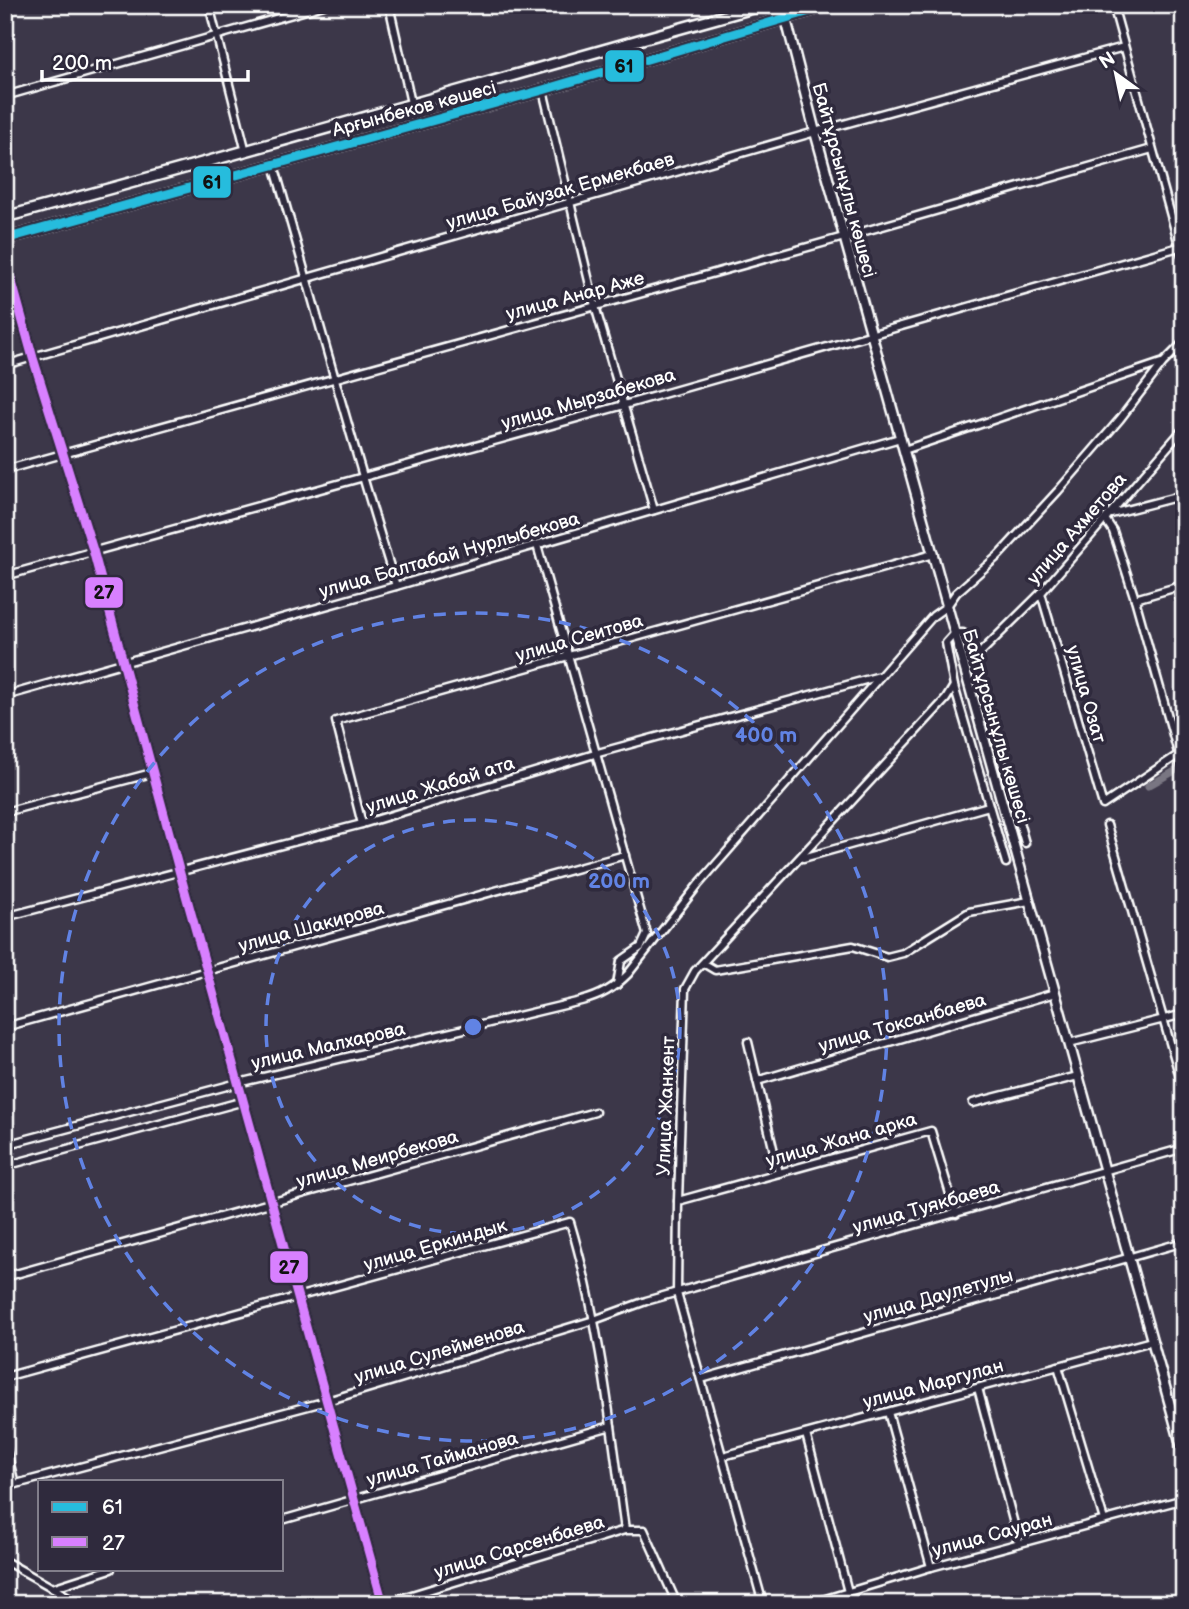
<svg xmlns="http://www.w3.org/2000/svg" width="1189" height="1609" font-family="'Balsamiq Sans',sans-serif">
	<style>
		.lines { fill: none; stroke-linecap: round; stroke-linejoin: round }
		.canal { stroke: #797682; stroke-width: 7 }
		.street-casing { stroke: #fff; stroke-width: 11 }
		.secondary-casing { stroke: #fff; stroke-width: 13 }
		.primary-casing { stroke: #fff; stroke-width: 14 }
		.street { stroke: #2f2a3d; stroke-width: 6 }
		.secondary { stroke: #2f2a3d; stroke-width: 8 }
		.primary { stroke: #2f2a3d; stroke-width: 9 }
		.bus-1-casing { stroke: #2f2a3d; stroke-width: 14 }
		.bus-2-casing { stroke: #2f2a3d; stroke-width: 14 }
		.bus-1 { stroke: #26bcdd; stroke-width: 9 }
		.bus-2 { stroke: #d880ff; stroke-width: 9 }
		.ring { fill: none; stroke: #6183e4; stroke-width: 3.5; stroke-dasharray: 12 9 }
		.labels { text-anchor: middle; stroke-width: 7; stroke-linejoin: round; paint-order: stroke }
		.street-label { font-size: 19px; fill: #fff; stroke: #2f2a3d }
		.centre { fill: #6183e4; stroke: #2f2a3d; stroke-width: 3.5 }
		.ring-label { font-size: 21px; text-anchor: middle; font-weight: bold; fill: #6183e4; stroke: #2f2a3d; stroke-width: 7; stroke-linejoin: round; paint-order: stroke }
		.line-badge { stroke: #2f2a3d; stroke-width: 2.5 }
		.pale-badge-label { font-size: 19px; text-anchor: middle; font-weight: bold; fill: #111 }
	</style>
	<rect width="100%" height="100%" fill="#3c3749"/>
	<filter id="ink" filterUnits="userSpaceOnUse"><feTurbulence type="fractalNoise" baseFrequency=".0143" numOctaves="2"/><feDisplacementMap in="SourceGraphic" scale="14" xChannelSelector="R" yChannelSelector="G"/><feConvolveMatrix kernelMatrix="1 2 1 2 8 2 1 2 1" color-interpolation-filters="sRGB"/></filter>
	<g filter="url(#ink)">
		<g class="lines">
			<polyline class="canal" points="1148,786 1184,766"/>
			<defs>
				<g id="street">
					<polyline points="209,5 246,152"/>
					<polyline points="389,5 411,103"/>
					<polyline points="783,5 786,19"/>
					<polyline points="1113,5 1184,263"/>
					<polyline points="543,90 595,306 654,510"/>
					<polyline points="5,96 324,5"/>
					<path d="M 274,165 C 315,305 352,446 396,586"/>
					<polyline points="5,365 815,132 1124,47"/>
					<polyline points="904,450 1161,363"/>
					<polyline points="5,470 844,237 1152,149"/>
					<polyline points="1111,514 1184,495"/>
					<polyline points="1105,519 1113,531 1135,599 1184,774"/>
					<polyline points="537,545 647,934 641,947 621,961 617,985"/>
					<polyline points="5,576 624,405 1179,247"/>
					<polyline points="1176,587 1184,611"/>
					<polyline points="1041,593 1103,805 1184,751"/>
					<polyline points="1135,599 1184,585"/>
					<polyline points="954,686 946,643 955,633 963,633 973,660"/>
					<polyline points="5,696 396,586 900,438"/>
					<polyline points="5,812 152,773"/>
					<polyline points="362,824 336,721 933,554"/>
					<polyline points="1107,825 1184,1091"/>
					<polyline points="1025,843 973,660 1041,593 1184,428"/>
					<polyline points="803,858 989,806"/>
					<polyline points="5,917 362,824 598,753 880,676"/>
					<polyline points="703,963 715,970 853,946 887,957 903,953 969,912 1029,901"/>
					<polyline points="5,1027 625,855"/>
					<polyline points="748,1042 779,1173"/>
					<polyline points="1069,1043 1184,1014"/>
					<polyline points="757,1081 1055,993"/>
					<polyline points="973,1103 1078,1076"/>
					<path d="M 5,1145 L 238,1083 L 581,1001 C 601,996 614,988 628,974 L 698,885 L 933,616 L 947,606 L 956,593 L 999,555 L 1058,491 L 1120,419 L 1163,363 L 1184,342"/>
					<polyline points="5,1166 244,1101"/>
					<polyline points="678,1201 931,1131 956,1214"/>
					<polyline points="5,1277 595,1112"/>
					<polyline points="1058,1366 1104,1520"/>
					<path d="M 5,1377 L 570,1222 C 600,1322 611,1427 625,1530"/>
					<polyline points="701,1379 1184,1242"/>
					<polyline points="978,1388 1019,1543"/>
					<polyline points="888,1412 931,1567"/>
					<polyline points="806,1434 848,1592"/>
					<polyline points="5,1445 15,1484"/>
					<polyline points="723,1456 1152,1341"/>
					<polyline points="5,1487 327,1401 594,1320 646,1301 1184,1148"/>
					<polyline points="282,1520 611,1426"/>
					<polyline points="5,1561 81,1604"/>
					<polyline points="55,1587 111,1569"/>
					<polyline points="382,1604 625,1530 644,1530 677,1604"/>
					<polyline points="763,1604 677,1293 678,1201 685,989 695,971 946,699 954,686 1006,863"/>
					<polyline points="809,1604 931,1567 1184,1499"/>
				</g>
				<g id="secondary">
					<polyline points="786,19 815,132 1184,1455"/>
					<polyline points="5,257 33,358 93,550 179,870 383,1604"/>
				</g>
				<g id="primary">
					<path d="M 5,217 C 259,149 511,75 764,5"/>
					<polyline points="5,239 543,90 830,5"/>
				</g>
			</defs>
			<use href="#street" class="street-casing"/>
			<use href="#secondary" class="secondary-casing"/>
			<use href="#primary" class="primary-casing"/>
			<use href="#street" class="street"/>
			<use href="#secondary" class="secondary"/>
			<use href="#primary" class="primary"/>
			<defs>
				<polyline id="bus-1" points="5,239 543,90 830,5"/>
				<polyline id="bus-2" points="5,257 33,358 93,550 179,870 383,1604"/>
			</defs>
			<use href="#bus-1" class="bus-1-casing"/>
			<use href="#bus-2" class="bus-2-casing"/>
			<use href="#bus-1" class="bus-1"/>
			<use href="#bus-2" class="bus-2"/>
		</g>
	</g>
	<g class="ring">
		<circle cx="473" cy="1027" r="207"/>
		<circle cx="473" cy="1027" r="414"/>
	</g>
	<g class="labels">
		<g class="street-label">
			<text transform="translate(414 108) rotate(-15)" y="7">Арғынбеков көшесі</text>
			<text transform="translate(845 180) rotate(75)" y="7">Байтұрсынұлы көшесі</text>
			<text transform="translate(560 190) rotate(-16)" y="7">улица Байузак Ермекбаев</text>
			<text transform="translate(575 295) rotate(-15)" y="7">улица Анар Аже</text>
			<text transform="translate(588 398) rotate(-16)" y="7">улица Мырзабекова</text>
			<text transform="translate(1076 528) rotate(-49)" y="7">улица Ахметова</text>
			<text transform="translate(449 554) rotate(-16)" y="7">улица Балтабай Нурлыбекова</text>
			<text transform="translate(579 637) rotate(-16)" y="7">улица Сеитова</text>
			<text transform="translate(1087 694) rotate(74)" y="7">улица Озат</text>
			<text transform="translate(997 726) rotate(74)" y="7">Байтұрсынұлы көшесі</text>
			<text transform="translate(440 784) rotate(-17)" y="7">улица Жабай ата</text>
			<text transform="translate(311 926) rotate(-15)" y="7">улица Шакирова</text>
			<text transform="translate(902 1022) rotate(-16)" y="7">улица Токсанбаева</text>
			<text transform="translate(328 1045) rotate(-13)" y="7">улица Малхарова</text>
			<text transform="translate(665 1106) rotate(-88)" y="7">Улица Жанкент</text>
			<text transform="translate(841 1139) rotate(-16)" y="7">улица Жана арка</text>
			<text transform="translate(377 1158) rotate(-16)" y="7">улица Меирбекова</text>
			<text transform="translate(926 1206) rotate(-16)" y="7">улица Туякбаева</text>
			<text transform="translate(435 1244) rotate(-16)" y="7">улица Еркиндык</text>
			<text transform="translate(938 1295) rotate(-16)" y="7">улица Даулетулы</text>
			<text transform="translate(439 1351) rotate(-17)" y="7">улица Сулейменова</text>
			<text transform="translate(933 1383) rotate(-15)" y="7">улица Маргулан</text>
			<text transform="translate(442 1458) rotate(-16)" y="7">улица Тайманова</text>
			<text transform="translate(992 1534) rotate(-15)" y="7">улица Сауран</text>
			<text transform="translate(519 1546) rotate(-17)" y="7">улица Сарсенбаева</text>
		</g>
	</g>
	<circle cx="473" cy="1027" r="10" class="centre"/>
	<g class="ring-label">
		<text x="766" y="742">400 m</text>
		<text x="619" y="888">200 m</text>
	</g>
	<g class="line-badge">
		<rect x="604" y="49" width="41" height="34" rx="7" fill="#26bcdd"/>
		<rect x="192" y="165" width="40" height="34" rx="7" fill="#26bcdd"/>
		<rect x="84" y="576" width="40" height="33" rx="7" fill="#d880ff"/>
		<rect x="269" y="1250" width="40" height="34" rx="7" fill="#d880ff"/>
	</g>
	<g class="pale-badge-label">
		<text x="624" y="73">61</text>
		<text x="212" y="189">61</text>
		<text x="104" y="599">27</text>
		<text x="289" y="1274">27</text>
	</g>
	<rect width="1189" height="1609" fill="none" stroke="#2f2a3d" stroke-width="28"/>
	<rect x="14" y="14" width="1161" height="1581" fill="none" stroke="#fff" stroke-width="2.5" filter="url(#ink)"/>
	<rect x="38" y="1480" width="245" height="91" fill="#2f2a3d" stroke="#827f8b" stroke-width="2"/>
	<rect x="52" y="1502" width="35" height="10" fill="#26bcdd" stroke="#827f8b" stroke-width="2"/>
	<text x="102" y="1514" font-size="21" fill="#ffffff">61</text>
	<rect x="52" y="1537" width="35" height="10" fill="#d880ff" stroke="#827f8b" stroke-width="2"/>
	<text x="102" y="1550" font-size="21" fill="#ffffff">27</text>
	<g transform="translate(1116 74) rotate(327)" stroke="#2f2a3d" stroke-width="5" paint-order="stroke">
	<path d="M0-5L12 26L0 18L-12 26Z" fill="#ffffff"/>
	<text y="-10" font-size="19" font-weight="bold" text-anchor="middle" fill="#ffffff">N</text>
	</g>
	<path d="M42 70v10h206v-10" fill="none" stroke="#ffffff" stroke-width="3.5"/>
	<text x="52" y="70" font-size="21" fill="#ffffff" stroke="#2f2a3d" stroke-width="5" paint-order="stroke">200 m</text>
</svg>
